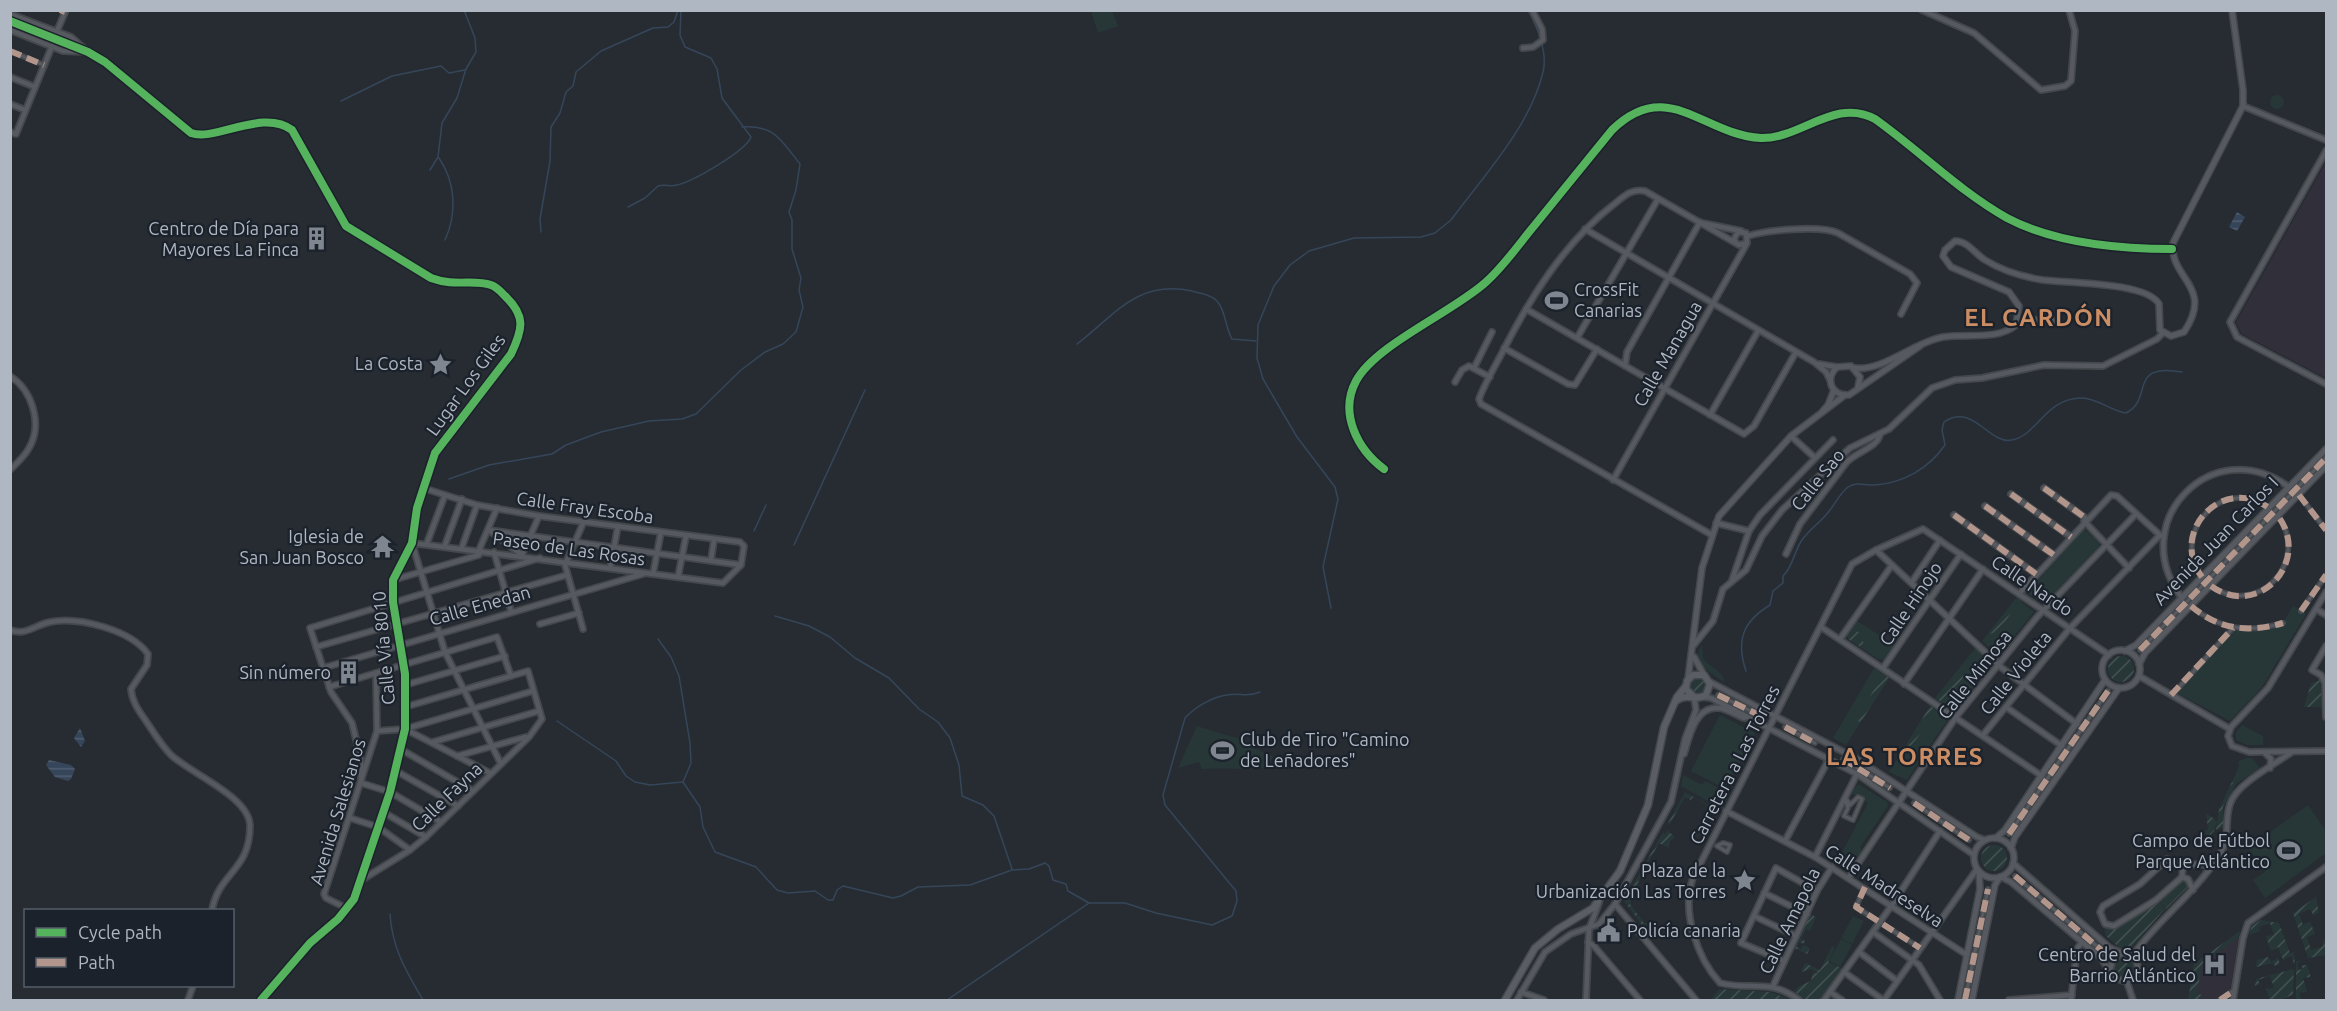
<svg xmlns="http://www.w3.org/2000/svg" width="2337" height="1011" font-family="Ubuntu,sans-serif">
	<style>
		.medical { fill: #302f3a }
		.green { fill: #273738 }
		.garden { fill: url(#garden-furrows) }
		.water { fill: url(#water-rules) }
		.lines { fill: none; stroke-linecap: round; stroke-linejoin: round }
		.stream { stroke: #36465a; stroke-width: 1.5 }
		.pedestrian-casing { stroke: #44484c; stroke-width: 6 }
		.minor-casing { stroke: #44484c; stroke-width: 8 }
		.tertiary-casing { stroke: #44484c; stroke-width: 8 }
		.secondary-casing { stroke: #44484c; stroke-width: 9 }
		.pedestrian { stroke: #565a60; stroke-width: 3 }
		.minor { stroke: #565a60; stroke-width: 4.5 }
		.tertiary { stroke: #565a60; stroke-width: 5 }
		.secondary { stroke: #5a5e64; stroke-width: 6 }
		.quiet { stroke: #b2968c; stroke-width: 6; stroke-dasharray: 12 6; stroke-linecap: butt }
		.cycleway-casing { stroke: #1b222b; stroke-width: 11 }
		.cycleway { stroke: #56b35d; stroke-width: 8 }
		.labels { text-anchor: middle; stroke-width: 4.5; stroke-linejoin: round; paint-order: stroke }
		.poi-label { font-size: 18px; fill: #afb7c3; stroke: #1b222b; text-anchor: end }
		.street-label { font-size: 18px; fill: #afb7c3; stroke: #1b222b }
		.district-label { font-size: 24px; font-weight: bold; letter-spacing: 1.5px; fill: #cb8d63; stroke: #1b222b }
	</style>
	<defs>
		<pattern id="garden-furrows" width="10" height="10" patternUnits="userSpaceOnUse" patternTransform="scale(1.5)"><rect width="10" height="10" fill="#273738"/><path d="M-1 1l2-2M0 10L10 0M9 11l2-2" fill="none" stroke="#445253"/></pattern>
		<pattern id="water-rules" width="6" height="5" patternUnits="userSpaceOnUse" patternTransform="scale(1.5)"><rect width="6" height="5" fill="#36465a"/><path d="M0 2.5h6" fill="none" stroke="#515e70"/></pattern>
	</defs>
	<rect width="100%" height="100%" fill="#262c32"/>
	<g class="medical">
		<polygon points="2326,162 2326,378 2242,334 2236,322"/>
		<polygon points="2240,931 2230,990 2216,1000 2188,1000 2194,964"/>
	</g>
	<g class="green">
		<polygon points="1091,11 1112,11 1118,26 1098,33"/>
		<circle cx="2277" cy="102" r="7"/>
		<polygon points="2084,529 2099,542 2099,546 2044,604 2027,593"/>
		<polygon points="2016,598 2034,612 2000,653 1997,654 1982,641"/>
		<polygon points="2293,606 2306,614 2262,687 2230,721 2177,693 2235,628 2257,628 2284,621"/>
		<polygon points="1857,621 1895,645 1884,660 1878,659 1848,639 1847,635"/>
		<polygon points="1702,644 1703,659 1722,675 1725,683 1701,666 1696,658"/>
		<polygon points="1976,647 1991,661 1991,665 1954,711 1935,698"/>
		<polygon points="1874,668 1889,678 1846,745 1833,738"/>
		<polygon points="1930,706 1948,719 1907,780 1889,772"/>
		<polygon points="1720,715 1755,733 1726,789 1691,771"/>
		<polygon points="2242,725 2263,736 2263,745 2247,745 2236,740 2236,732"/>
		<path d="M 1197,726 L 1243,740 L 1243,744 L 1273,756 L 1268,767 C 1245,771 1225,767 1202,769 L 1199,762 L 1178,768 Z"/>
		<polygon points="2245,758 2252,758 2260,768 2236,784 2232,782 2239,766 2238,762"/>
		<polygon points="1683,775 1702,785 1705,781 1730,794 1722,809 1681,786"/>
		<polygon points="1858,784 1887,802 1888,806 1860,847 1862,851 1849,870 1846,869 1848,866 1838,860 1868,803 1851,793"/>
		<polygon points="2308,805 2326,831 2326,853 2265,898 2253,880 2265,872 2248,848"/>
		<polygon points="1853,916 1864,921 1852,944 1841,938"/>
		<polygon points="1841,939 1852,945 1840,967 1829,961"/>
	</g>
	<g class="garden">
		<polygon points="2019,598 2022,601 2011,612 2001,630 1990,634"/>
		<polygon points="1853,630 1862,633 1864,649 1848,639 1847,635"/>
		<circle cx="2121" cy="669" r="13"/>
		<path d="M 1969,661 C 1969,676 1951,691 1942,702 L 1938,700 Z"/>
		<polygon points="1883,674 1889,678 1859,725 1858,717"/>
		<circle cx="1698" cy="685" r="8"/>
		<polygon points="2320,680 2322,707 2304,707 2311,683"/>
		<path d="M 1930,706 L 1936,710 C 1927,720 1915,748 1902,752 Z"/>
		<polygon points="2232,782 2236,784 2223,807 2224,827 2216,830 2219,809"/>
		<polygon points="1685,792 1712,807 1693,842 1692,837 1707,810 1706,804 1693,797 1691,800 1685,797 1670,824 1668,823"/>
		<polygon points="2206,813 2217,821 2214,831 2208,837 2204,831 2208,830"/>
		<polygon points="1667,830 1675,837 1670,841 1669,848 1659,843 1639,880 1630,904 1644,923 1648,923 1645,929 1624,901 1663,832 1666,834"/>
		<circle cx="1994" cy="858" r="13"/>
		<polygon points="2185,880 2188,883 2187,888 2166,909 2160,902 2179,882"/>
		<polygon points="2316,897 2319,913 2313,915 2310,909 2299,914 2303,925 2310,921 2315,934 2307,937 2311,950 2323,946 2323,941 2326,938 2326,955 2308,958 2293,913"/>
		<polygon points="2159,902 2165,909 2130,949 2121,949 2106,936 2104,926 2115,930"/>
		<polygon points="1810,914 1816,917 1810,931 1806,929 1801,939 1805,941 1804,944 1799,942 1797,947 1801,949 1803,945 1810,948 1807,954 1794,948"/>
		<polygon points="2261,920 2279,923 2290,953 2294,952 2295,967 2291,956 2283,960 2278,947 2271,951 2266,936 2274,935 2270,923 2259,927 2260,931 2249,935 2252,926"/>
		<polygon points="2240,931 2239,937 2202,964 2197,994 2204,995 2197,1000 2188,1000 2194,964"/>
		<polygon points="1832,946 1835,948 1828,962 1843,969 1821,1000 1806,1000 1794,991 1799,986 1811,981 1813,972 1820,974 1811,969 1801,972 1805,963 1820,970"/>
		<polygon points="2268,957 2271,962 2278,958 2280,964 2275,966 2273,963 2256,967 2257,960"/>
		<circle cx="2124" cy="969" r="11"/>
		<polygon points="2301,960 2297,964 2299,970 2303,969 2301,965 2307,965 2311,977 2303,978 2307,992 2299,993 2301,1000 2296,1000 2296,962"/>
		<polygon points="2294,969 2293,995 2284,998 2285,1000 2270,1000 2266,989 2274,988 2270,976 2258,980 2260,984 2255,986 2256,979"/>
		<polygon points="1719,989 1770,992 1791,1000 1711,1000"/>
	</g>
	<g class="water">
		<polygon points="2237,212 2245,217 2237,231 2229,227"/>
		<polygon points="80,728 85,741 81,747 74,738"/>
		<polygon points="49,760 71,765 75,769 71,779 68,781 55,777 46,765"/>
	</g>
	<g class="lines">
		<g class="stream">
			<polyline points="341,101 392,76 441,66 449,73 465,70"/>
			<path d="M 439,158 C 456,183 457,214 445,240"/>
			<polyline points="430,170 438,157 442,123 457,98 466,69 476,52 475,38 464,10"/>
			<path d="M 628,207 L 645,198 L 658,186 C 665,184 671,187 677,185 C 692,182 746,151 751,137 L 722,98 L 717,69 L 711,58 L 685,47 L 680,35 L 681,10"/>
			<polyline points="541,232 540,219 550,161 551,127 560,113 566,92 573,86 576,72 601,51 653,28 668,27 674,22 678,10"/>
			<path d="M 1077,344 C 1114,316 1137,279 1192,291 C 1201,294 1210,294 1217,301 C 1226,311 1225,327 1232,339 L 1256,341"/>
			<path d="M 449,479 L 489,465 L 552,454 L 566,445 L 601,432 L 649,421 L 682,419 L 696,414 L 741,370 L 765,352 L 783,344 L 796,332 L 803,307 L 799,290 L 801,278 L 792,249 L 792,220 L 789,212 L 796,190 L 800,164 C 781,140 775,125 742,127"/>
			<polyline points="754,531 766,505"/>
			<polyline points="794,545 865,390"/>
			<path d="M 1331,608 L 1323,567 L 1338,499 L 1335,487 L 1297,437 L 1263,379 L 1257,358 L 1258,325 L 1274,286 L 1290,265 L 1309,251 L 1354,238 L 1421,237 L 1435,233 L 1451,220 C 1483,177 1531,125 1543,72 C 1548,53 1537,27 1528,10"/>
			<polyline points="775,616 809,626 830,637 855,658 889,678 919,709 938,722 950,738 959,765 962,796 983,805 994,816 1012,869"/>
			<polyline points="658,639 671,657 679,676 690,743 691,763 683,782 700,807 703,827 715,852 756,867 777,890 788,893 815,891 828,900 833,900 837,890 843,886 893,898 901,896 918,887 970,885 1012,870 1029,869 1045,863 1049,866 1053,880 1066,884 1068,891 1089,903"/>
			<path d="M 1746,671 C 1736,641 1742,622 1770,605 L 1773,591 L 1783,583 L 1783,576 C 1793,567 1794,551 1802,540 C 1808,531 1818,524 1825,516 C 1833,508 1839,494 1848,487 C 1857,481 1866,486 1875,485 C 1904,483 1929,468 1945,445 L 1942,430 L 1944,422 C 1973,402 1989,445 2012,440 C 2038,435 2045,398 2082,398 C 2097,398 2111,411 2126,413 C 2154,400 2127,362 2182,372"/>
			<polyline points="557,721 616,761 626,776 635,782 650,785 683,782"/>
			<path d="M 390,914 C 392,948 406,971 423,1000"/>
			<path d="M 947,1000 L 1089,903 L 1125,903 L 1156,913 L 1212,925 L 1232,916 L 1237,901 L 1236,891 L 1165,805 L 1163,795 L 1185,718 C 1195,707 1212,697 1227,695 C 1240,692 1246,698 1260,692"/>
		</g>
		<defs>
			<g id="pedestrian">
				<polyline points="10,51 44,65"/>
				<polyline points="2299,495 2326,530"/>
				<path d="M 2202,577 C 2169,533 2223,474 2269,508"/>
				<path d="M 2211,586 C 2258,619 2311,561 2278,516"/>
				<path d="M 2191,606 C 2219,630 2249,633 2283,623"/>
				<polyline points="2301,611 2326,575"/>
				<polyline points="2140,650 2326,458"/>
				<polyline points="1718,695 1763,717"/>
				<polyline points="2172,695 2233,628"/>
				<polyline points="1785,727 1815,743"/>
				<polyline points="1843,759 1890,788"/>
				<polygon points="1858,797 1862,799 1853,820 1844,816 1848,808 1846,802 1847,800 1850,805"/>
				<polyline points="1914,803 1969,840"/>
				<polyline points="2009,834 2108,691"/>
				<polygon points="1723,843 1730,845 1727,852 1717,846"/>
				<polyline points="2015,876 2107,955"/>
				<polyline points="1864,889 1856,907 1920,948"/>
				<polyline points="1965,1000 1988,889"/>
				<polyline points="2220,1000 2233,991"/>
			</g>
			<g id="minor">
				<polyline points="1922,10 1974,33 2041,90 2065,86 2071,81 2075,31 2069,10"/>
				<polyline points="10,14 71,37 88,52 63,51 10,30"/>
				<polyline points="57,31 66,10"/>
				<polyline points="1523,48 1533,47 1543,40 1542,29 1532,10"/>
				<polyline points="10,77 35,87"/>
				<polyline points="10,104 25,110"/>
				<polyline points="2243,106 2326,140"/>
				<polyline points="10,132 16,134 52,46"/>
				<polyline points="2326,151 2230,322 2237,337 2326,384"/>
				<polyline points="1702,223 1741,231"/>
				<polyline points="1585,229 1814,362 1826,372 1830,380"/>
				<path d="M 1748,236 C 1768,230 1820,225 1838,233 L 1910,274 L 1917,283 L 1901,314"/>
				<polyline points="1526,309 1744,434 1754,426 1796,352"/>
				<polyline points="2019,319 2058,321"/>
				<polyline points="1577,338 1658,199"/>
				<polyline points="1504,348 1568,384 1575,385 1597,349"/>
				<polyline points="1819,364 1837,367"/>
				<polyline points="1625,366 1627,352 1700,222"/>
				<polyline points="1474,368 1492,332"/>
				<path d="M 10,376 C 32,390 43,424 29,448 C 25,456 17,463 10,470"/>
				<polyline points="1455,382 1462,370 1469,366 1490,377"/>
				<polyline points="1710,415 1758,331"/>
				<polyline points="1791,436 1814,457"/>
				<path d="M 1384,469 C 1357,449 1339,413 1356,381 C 1375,345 1453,312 1486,282 C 1504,266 1519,244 1534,226 C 1560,194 1586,162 1612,130 C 1668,76 1703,135 1761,138 C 1801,139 1835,97 1875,119 C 1920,151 1959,191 2007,218 C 2056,244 2119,249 2172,249"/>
				<polyline points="1613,480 1746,245"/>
				<polyline points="423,488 477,505 539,516 740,542 744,546 741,565 723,583 412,543 445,652 501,764"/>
				<polyline points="2044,488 2087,519"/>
				<polyline points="2011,494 2071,537"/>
				<polyline points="1985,506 2054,555"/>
				<polyline points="1954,515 2036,574"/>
				<polyline points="2084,521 2129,568"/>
				<polyline points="1716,523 1749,531"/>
				<polyline points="488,530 741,565"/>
				<polyline points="490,531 522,555 539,516"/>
				<path d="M 1712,535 L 1481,404 L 1479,399 C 1485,383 1494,368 1502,353 C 1530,298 1564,243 1613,205 C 1623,197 1631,188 1645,191 L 1739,245 L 1747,243 L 1746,233 L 1738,232 L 1734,239 L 1736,243"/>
				<polyline points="427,543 445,495"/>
				<polyline points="445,545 462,499"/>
				<polyline points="462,547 477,505"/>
				<polyline points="479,550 497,508"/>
				<polyline points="1876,550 2002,668 2077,724"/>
				<polyline points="494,552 511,611"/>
				<path d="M 1786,554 L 1800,524 L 1846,463 C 1855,452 1878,448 1880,434"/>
				<polyline points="711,560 714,540"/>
				<polyline points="610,568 618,526"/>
				<polyline points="653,574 661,532"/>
				<polyline points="678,577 686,536"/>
				<polyline points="393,580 479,555 481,550"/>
				<polyline points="1732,580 1749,531 1760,515 1833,440"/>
				<polyline points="1912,582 1940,540"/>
				<polyline points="2326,592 2268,688 2231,727 2228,736 2232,746 2249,752 2326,751"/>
				<polyline points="2019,594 2111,495 2117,496 2161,536"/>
				<path d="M 2182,598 C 2124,522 2213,431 2289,487"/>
				<polyline points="2316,609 2326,615"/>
				<polyline points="540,624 579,613"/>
				<polyline points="1821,627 2042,776"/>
				<polyline points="583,629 565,565 584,521"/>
				<path d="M 10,630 C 26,636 35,625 50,622 C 78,616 131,630 148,654 L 147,665 L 131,689 C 132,702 139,711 146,721 C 154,733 161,745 171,755 C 190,773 250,797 250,826 C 250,871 219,872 212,910"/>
				<polyline points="1840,639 1892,565"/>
				<polyline points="1693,646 1713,621 1723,589 1746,570 1762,536 1782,510 1850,448 1889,429 1932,388 1955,380 1982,378 2044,365 2103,366 2157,339 2163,333"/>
				<polyline points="2326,646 2312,670 2321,675 2325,683 2326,679"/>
				<polyline points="316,647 567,575"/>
				<polyline points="323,668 643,574"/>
				<polyline points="1883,668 1961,554"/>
				<polyline points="2139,676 2230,729"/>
				<polyline points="1710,682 1857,759 1977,837 1985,840"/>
				<polyline points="2325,683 2326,717"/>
				<polyline points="1904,684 1983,569"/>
				<polyline points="405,685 505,656"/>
				<polyline points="329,687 497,637 511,676"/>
				<polyline points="1703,697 1711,698 1857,774 1974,855"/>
				<polyline points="2006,707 2062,746"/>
				<polyline points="405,729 490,773"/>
				<polyline points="377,731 405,729 533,691"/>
				<polyline points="1983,735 2070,628 2159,536"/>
				<polyline points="433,742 539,711"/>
				<polyline points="402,750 473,791"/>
				<polyline points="2265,753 2271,759 2270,768"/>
				<path d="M 1684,754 C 1689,738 1695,706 1718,708 C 1726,708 1736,715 1744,718"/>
				<polyline points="457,756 526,737"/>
				<polyline points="396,771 458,806"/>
				<polyline points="361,783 361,760 352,723 331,692 310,628 540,558"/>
				<polyline points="361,783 390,792 441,822"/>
				<polyline points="1726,811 1815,857 1967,955"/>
				<polyline points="383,812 426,837"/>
				<polyline points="350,818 378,827 410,850"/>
				<polyline points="1785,841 1829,759"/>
				<polyline points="1815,857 1857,774"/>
				<polyline points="2183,864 2212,865"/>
				<polyline points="1849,877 1956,717 2037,617 2135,515"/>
				<path d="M 2001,877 L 2011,882 L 2101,958 L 2114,978 L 2127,982 C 2137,978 2141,969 2135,959 L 2110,948 L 2013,863"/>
				<polyline points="2182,877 2183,864 2167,859 2140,884 2103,906 2100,912 2105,924 2114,926 2156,900 2182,877 2188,879 2193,890"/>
				<polyline points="360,881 410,850 426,837 529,737 542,719 528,671 405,707"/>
				<polyline points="1764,893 1807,914"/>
				<polyline points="1615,904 1696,1000"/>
				<polyline points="348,909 326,898 324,894 377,731 376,673"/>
				<polyline points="1754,916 1796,936"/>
				<polyline points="1873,932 1919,965 1940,1000"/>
				<polyline points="1588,942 1594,946 1640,1000"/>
				<polyline points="1859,952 1897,981"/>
				<path d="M 2132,956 C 2158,920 2194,894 2219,856 C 2231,838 2224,822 2230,804 C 2236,784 2275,764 2292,752"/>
				<polyline points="1784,961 1741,943 1776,868 1817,891"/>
				<polyline points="2110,970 2113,959 2121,954"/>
				<polyline points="1844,972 1883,1000"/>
				<polyline points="2127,982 2133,1000"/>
				<polyline points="1773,986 1817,891 1832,867"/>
				<polyline points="1521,992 1544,1000"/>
				<polyline points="1830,992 1842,1000"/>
				<polyline points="188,1000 193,986"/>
				<polyline points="1517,1000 1545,952 1571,934 1599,924 1615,904 1671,802 1685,739 1696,710 1694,697"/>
				<polyline points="1586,1000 1589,929 1599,903"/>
				<path d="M 1799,1000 C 1770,978 1751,991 1720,983 C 1697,958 1681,911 1693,878 L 1852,564 L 1876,550 L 1923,529 L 2109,655"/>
				<polyline points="1824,1000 1892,905 1940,831"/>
				<polyline points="1884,1000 1977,869"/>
				<polyline points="2009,1000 2072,995"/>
				<polyline points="2071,1000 2077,949 2082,942"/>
				<polyline points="2233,1000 2243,938 2248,923 2326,867"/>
			</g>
			<g id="tertiary">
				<path d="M 10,21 L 88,52 L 105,62 L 191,133 C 215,142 263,108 292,130 L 346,226 L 431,278 C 455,287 473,279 491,285 C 497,287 501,292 505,296 C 526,316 523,329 511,354 L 435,453 L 417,508 L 412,543 L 393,580 L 393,602 L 405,674 L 405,729 L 390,792 L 354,899 L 338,919 L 310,943 L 261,1000"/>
				<path d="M 1855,368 C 1882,372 1914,342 1943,337 C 1966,333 1997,341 2016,325 L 2019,306 L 2009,292 L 1951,267 L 1943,256 L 1945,250 L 1955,241 C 1968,241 1974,253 1985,260 C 2001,270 2024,277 2043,280 C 2067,283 2147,282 2159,304 L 2160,330 L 2171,336 L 2184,332 C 2215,286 2169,279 2173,243 L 2243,106 L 2243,90 L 2232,10"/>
				<path d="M 1858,387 L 1860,377 L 1851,366 L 1837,367 C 1824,380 1832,396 1849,395 L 1920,346"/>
				<polyline points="1822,412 1828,405 1834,390"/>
				<circle cx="2121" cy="669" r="19"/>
				<polyline points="2125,651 2136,645 2326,449"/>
				<polyline points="1694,657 1704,675"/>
				<polyline points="2139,664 2145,653 2326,466"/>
				<polyline points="1688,679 1702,568 1719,516 1791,436 1845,395"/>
				<circle cx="1994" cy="858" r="20"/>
				<polyline points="1996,838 2005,830 2105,680"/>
				<polyline points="2011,848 2015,837 2119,688"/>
				<polyline points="1958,1000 1980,889 1979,872"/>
				<polyline points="1972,1000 1995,885 2000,877"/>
			</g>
			<g id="secondary">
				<path d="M 1676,701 C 1686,692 1696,702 1706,695 L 1710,684 L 1704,675 L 1693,675 L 1687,681 L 1686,689 L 1694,697"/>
				<polyline points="1505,1000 1535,948 1558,929 1593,908 1620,871 1648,805 1664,727 1677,697 1686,686"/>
			</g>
		</defs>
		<use href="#pedestrian" class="pedestrian-casing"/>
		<use href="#minor" class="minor-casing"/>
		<use href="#tertiary" class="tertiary-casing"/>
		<use href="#secondary" class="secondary-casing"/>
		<use href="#pedestrian" class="pedestrian"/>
		<use href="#minor" class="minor"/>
		<use href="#tertiary" class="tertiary"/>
		<use href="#secondary" class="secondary"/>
		<g class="quiet">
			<polyline points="60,10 65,12"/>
			<polyline points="10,51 44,65"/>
			<polyline points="2044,488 2087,519"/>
			<polyline points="2011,494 2071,537"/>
			<polyline points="2299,495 2326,530"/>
			<polyline points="1985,506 2054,555"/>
			<polyline points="1954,515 2036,574"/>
			<path d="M 2202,577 C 2168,532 2223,474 2269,508"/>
			<path d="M 2211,586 C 2258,620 2312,562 2278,516"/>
			<path d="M 2191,606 C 2219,630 2249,633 2283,623"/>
			<polyline points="2301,611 2326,575"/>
			<polyline points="2140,650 2326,458"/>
			<polyline points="1718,695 1763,717"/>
			<polyline points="2171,695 2233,628"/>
			<polyline points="1785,727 1815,743"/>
			<polyline points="1843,759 1890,788"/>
			<polyline points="1914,803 1969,840"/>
			<polyline points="2009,834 2108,691"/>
			<polyline points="2015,876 2107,955"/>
			<polyline points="1865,887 1856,907 1920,948"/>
			<polyline points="1965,1000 1988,889"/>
			<polyline points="2220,1000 2235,990"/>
		</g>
		<defs>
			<g id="cycleway">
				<path d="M 10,21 L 88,52 L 105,62 L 191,133 C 215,142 263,108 292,130 L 346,226 L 431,278 C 455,287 473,279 491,285 C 497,287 501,292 505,296 C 526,316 523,329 511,354 L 435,453 L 417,508 L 412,543 L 393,580 L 393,602 L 405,674 L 405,729 L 390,792 L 354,899 L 338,919 L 310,943 L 261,1000"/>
				<path d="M 1384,469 C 1357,449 1339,413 1356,381 C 1375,345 1453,312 1486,282 C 1504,266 1519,244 1534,226 C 1560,194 1586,162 1612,130 C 1668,76 1703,135 1761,138 C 1801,139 1835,97 1875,119 C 1920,151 1959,191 2007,218 C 2056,244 2119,249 2172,249"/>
			</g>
		</defs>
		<use href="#cycleway" class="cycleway-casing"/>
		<use href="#cycleway" class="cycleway"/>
	</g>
	<defs>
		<symbol id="building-bare" viewBox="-9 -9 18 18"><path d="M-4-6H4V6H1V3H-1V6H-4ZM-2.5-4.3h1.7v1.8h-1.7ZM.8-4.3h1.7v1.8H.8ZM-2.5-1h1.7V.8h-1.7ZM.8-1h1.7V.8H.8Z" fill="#7f8690" stroke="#1b222b" stroke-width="2.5" paint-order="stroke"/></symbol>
		<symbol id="stadium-bare" viewBox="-9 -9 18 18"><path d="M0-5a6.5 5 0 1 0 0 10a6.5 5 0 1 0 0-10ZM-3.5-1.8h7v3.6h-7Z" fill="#7f8690" stroke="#1b222b" stroke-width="2.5" paint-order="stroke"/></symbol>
		<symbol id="sight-bare" viewBox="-9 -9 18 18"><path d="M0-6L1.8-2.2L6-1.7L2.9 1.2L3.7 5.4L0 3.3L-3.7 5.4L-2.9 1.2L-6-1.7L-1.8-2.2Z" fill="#7f8690" stroke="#1b222b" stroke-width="2.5" paint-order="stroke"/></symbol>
		<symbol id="temple-bare" viewBox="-9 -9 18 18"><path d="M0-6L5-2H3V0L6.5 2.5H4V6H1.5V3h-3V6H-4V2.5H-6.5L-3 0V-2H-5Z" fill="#7f8690" stroke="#1b222b" stroke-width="2.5" paint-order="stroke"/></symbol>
		<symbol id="civic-bare" viewBox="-9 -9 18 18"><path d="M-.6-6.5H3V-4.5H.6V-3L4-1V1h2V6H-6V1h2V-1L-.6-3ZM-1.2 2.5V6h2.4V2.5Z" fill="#7f8690" stroke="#1b222b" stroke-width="2.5" paint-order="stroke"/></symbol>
		<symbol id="hospital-bare" viewBox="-9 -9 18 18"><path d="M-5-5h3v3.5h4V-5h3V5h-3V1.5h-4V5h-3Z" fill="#7f8690" stroke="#1b222b" stroke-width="2.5" paint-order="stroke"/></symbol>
	</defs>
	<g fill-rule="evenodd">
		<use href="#building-bare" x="300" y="222" width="33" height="33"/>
		<use href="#stadium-bare" x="1540" y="284" width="33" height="33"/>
		<use href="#sight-bare" x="424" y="348" width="33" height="33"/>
		<use href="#temple-bare" x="366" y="530" width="33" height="33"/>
		<use href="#building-bare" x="332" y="656" width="33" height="33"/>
		<use href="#stadium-bare" x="1206" y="734" width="33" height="33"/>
		<use href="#stadium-bare" x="2272" y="834" width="33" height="33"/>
		<use href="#sight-bare" x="1728" y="864" width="33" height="33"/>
		<use href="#civic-bare" x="1592" y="914" width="33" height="33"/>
		<use href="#hospital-bare" x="2198" y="948" width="33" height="33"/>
	</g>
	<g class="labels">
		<g class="poi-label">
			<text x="299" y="235">Centro de Día para<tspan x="299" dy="21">Mayores La Finca</tspan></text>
			<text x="1574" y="296" text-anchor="start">CrossFit<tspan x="1574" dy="21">Canarias</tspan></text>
			<text x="423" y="370">La Costa</text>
			<text x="364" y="543">Iglesia de<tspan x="364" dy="21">San Juan Bosco</tspan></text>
			<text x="331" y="679">Sin número</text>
			<text x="1240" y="746" text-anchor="start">Club de Tiro "Camino<tspan x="1240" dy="21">de Leñadores"</tspan></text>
			<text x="2270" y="847">Campo de Fútbol<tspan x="2270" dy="21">Parque Atlántico</tspan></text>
			<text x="1726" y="877">Plaza de la<tspan x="1726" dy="21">Urbanización Las Torres</tspan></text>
			<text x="1627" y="937" text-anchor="start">Policía canaria</text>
			<text x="2196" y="961">Centro de Salud del<tspan x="2196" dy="21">Barrio Atlántico</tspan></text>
		</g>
		<g class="street-label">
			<text transform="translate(1668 354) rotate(-60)" y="6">Calle Managua</text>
			<text transform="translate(466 385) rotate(-54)" y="6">Lugar Los Giles</text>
			<text transform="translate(1818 480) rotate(-51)" y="6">Calle Sao</text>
			<text transform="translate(585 508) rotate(8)" y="6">Calle Fray Escoba</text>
			<text transform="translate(2216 541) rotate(-46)" y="6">Avenida Juan Carlos I</text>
			<text transform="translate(569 549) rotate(8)" y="6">Paseo de Las Rosas</text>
			<text transform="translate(2032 586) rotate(34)" y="6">Calle Nardo</text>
			<text transform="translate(1911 604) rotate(-56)" y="6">Calle Hinojo</text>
			<text transform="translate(480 606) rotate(-16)" y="6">Calle Enedan</text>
			<text transform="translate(384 648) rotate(-95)" y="6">Calle Vía 8010</text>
			<text transform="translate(2016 673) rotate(-51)" y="6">Calle Violeta</text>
			<text transform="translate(1975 675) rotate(-52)" y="6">Calle Mimosa</text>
			<text transform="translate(1735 765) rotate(-63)" y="6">Carretera a Las Torres</text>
			<text transform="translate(447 797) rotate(-44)" y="6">Calle Fayna</text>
			<text transform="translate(338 812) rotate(-73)" y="6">Avenida Salesianos</text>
			<text transform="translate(1884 886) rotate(33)" y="6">Calle Madreselva</text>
			<text transform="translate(1790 921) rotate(-64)" y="6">Calle Amapola</text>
		</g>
		<g class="district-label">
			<text x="2039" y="326">EL CARDÓN</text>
			<text x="1905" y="765">LAS TORRES</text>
		</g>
	</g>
	<rect width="2337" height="1011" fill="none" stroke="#afb7c3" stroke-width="24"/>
	<rect x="24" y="909" width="210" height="78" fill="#1b222b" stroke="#565e68" stroke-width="1.5"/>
	<rect x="36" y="928" width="30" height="9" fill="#56b35d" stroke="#565e68" stroke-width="1.5"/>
	<text x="78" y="939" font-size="18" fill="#afb7c3">Cycle path</text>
	<rect x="36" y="958" width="30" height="9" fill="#b2968c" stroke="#565e68" stroke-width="1.5"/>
	<text x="78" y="969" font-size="18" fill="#afb7c3">Path</text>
</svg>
